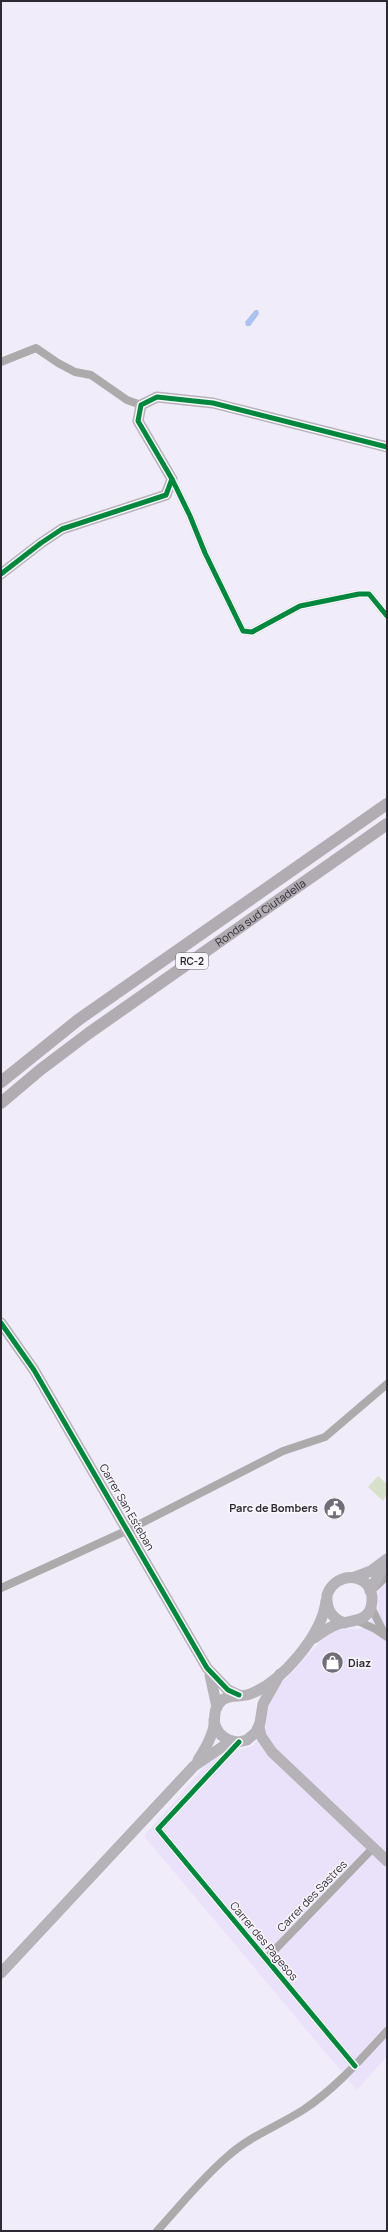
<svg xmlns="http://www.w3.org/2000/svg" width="388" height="2232" font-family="Manrope,sans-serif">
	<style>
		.built { fill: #eae2fa }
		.green { fill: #d6e0ca }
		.water { fill: #abc2ee }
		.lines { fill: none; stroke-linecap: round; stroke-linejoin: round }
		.street { stroke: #adaaab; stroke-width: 8 }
		.secondary { stroke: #b6b3b8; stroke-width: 11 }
		.primary { stroke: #b0acb2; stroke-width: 12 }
		.cycleway-casing { stroke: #f9f7fc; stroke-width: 8 }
		.cycleway { stroke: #00873e; stroke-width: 5 }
		.labels { text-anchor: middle; stroke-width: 3; stroke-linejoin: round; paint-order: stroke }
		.shield { fill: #f9f7fc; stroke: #6a676f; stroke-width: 1 }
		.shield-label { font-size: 10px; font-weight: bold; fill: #2d2932 }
		.street-label { font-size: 11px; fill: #2d2932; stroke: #f9f7fc }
		.poi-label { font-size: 11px; font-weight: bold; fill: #2d2932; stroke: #f9f7fc; text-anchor: end }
	</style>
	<rect width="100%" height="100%" fill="#f0ecf9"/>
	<polygon class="built" points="387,1569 387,2056 357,2090 144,1836 211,1759 253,1746 265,1731 266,1712 275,1690 326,1636 336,1630 361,1629 378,1613 379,1577"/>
	<polygon class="green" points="378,1476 387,1484 387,1493 383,1501 368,1487"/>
	<polygon class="water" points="255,310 258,310 259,314 250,326 246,326 245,322"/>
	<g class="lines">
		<g class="street">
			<polyline points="1,362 36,348 58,363 75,372 91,375 127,400 141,405"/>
			<polyline points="172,479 190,516 205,553 243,631 252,632 300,606 359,594 369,594 387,616"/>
			<polyline points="1,1588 128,1530 283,1451 325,1437 387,1384"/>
			<polyline points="374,1588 387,1576"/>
			<polyline points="371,1607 384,1633"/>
			<polyline points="358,1621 375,1629 387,1637"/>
			<polyline points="238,1743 158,1829 355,2066"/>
			<polyline points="266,1959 373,1848"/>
			<path d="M 157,2231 C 180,2206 202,2178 228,2156 C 250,2136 278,2126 303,2110 C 335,2089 361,2059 387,2031"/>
		</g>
		<g class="secondary">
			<polyline points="1,574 41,543 62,529 166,495 172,479 138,421 141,405 157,397 213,403 387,447"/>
			<polyline points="1,1323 34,1370 207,1668 228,1690 239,1695"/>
			<polyline points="355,1577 371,1571 387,1559"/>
			<polyline points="370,1591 384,1565"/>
			<path d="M 314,1638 C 321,1633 329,1627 338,1624 C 353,1620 371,1622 372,1601 C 374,1573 336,1569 327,1595 C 326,1609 332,1619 345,1623"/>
			<polyline points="210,1675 217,1707"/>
			<path d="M 214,1720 C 216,1733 224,1740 237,1742"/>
			<polyline points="259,1727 261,1736 272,1752 387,1861"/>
			<path d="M 198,1760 C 204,1751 210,1740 213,1730 C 216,1720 212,1710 221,1701 C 230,1693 240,1698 250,1694 C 282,1682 322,1635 326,1601"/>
			<polyline points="1,1973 194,1766 225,1745 247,1740 256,1732 260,1723 263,1704 280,1674"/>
		</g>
		<g class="primary">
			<polyline points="1,1082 78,1020 387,804"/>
			<path id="s1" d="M 1,1103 L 40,1070 L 89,1033 L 387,824"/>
		</g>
		<defs>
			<g id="cycleway">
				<polyline points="172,479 190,516 205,553 243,631 252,632 300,606 359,594 369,594 387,616"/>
				<polyline points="1,574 41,543 62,529 166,495 172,479 138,421 141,405 157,397 213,403 387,447"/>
				<polyline points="1,1323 34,1370 207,1668 228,1690 239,1695"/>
				<polyline points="239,1742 158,1829 355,2066"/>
			</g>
		</defs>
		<use href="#cycleway" class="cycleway-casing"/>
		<use href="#cycleway" class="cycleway"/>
	</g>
	<defs>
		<symbol id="civic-disc" viewBox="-11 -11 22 22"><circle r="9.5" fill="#716d78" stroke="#f9f7fc"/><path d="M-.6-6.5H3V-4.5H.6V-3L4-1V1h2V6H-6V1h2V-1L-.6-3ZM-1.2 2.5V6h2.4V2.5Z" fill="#fff"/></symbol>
		<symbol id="shop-disc" viewBox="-11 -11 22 22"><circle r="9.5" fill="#716d78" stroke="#f9f7fc"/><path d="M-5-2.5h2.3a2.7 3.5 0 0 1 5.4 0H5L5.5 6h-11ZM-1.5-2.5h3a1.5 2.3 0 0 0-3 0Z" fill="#fff"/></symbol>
	</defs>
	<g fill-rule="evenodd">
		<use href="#civic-disc" x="322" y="1496" width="25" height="25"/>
		<use href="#shop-disc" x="320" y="1650" width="25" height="25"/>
	</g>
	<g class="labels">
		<rect class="shield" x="176" y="953" width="32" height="16" rx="3"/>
		<g class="shield-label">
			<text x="192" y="965">RC-2</text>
		</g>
		<g class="street-label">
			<text dy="4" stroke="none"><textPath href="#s1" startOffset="322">Ronda sud Ciutadella</textPath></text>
			<text transform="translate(127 1507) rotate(60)" y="4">Carrer San Esteban</text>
			<text transform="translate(312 1896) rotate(-46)" y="4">Carrer des Sastres</text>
			<text transform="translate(264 1941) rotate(50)" y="4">Carrer des Pagesos</text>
		</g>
		<g class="poi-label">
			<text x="318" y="1512">Parc de Bombers</text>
			<text x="348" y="1667" text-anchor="start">Diaz</text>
		</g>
	</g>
	<rect width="388" height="2232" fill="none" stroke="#2d2932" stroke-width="4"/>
</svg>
